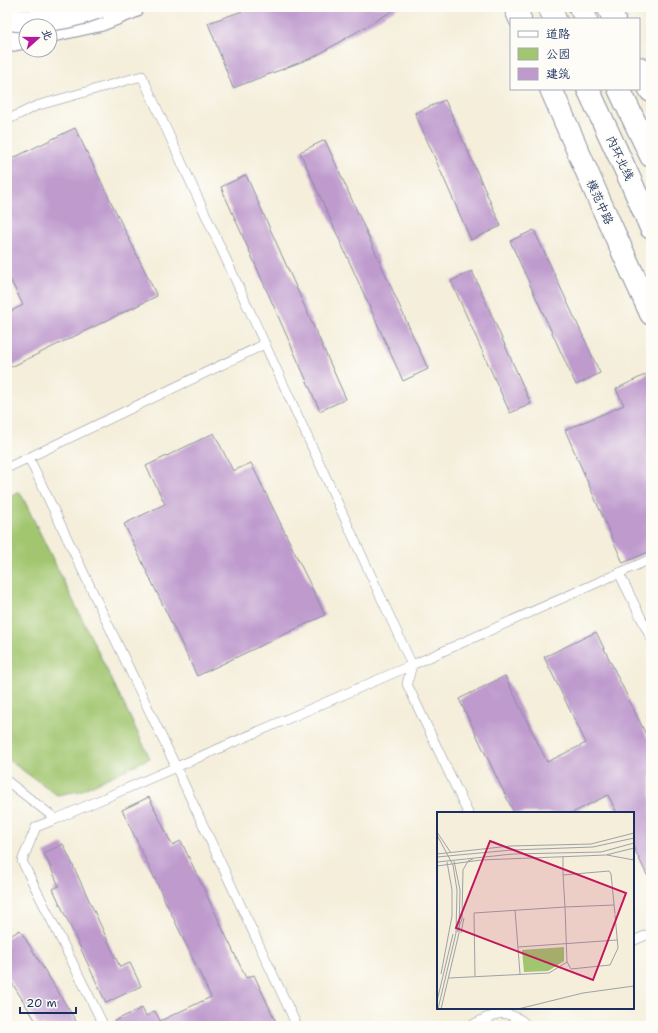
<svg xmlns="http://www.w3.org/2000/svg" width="658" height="1033" font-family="'Shantell Sans','LXGW WenKai TC',sans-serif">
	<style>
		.green { fill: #a2c66f; stroke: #5e7a66 }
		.building { fill: #be9acd }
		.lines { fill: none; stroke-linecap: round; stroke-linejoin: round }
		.lane-casing { stroke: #888e9c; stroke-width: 10 }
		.secondary-casing { stroke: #888e9c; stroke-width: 24 }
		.primary-casing { stroke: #888e9c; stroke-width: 24 }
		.highway-casing { stroke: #888e9c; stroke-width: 24 }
		.lane { stroke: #fff; stroke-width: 9 }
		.secondary { stroke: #fff; stroke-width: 22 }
		.primary { stroke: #fff; stroke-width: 22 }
		.highway { stroke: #fff; stroke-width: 22 }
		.highway-bridge-casing { stroke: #888e9c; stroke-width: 24; stroke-linecap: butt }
		.highway-bridge { stroke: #fff; stroke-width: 22 }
		.labels { text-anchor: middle; stroke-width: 4; stroke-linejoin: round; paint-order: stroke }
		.street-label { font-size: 12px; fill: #1b2f5e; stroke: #fdfcf7 }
		.inset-road { fill: none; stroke: #9da2a8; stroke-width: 1 }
		.view { fill: #c2185b; fill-opacity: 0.15; stroke: #c2185b; stroke-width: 2 }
		.inset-edge { fill: none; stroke: #1b2f5e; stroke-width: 2 }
	</style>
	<rect width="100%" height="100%" fill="#fdfcf7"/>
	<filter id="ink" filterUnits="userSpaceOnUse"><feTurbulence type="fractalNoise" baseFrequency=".025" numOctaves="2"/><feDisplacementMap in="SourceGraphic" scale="8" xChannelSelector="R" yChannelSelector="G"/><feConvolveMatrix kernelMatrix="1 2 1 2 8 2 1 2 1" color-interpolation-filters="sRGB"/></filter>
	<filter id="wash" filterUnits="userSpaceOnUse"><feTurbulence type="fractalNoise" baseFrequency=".012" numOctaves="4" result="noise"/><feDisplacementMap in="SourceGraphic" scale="16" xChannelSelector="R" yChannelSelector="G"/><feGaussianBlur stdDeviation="0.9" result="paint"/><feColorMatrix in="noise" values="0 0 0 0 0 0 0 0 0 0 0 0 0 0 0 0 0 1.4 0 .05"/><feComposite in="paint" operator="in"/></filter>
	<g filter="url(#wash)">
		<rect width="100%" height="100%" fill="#f4eeda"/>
		<polygon class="green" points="20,492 150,758 80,791 57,795 7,759 7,498"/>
		<g id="blocks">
			<g class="building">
				<polygon points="254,7 399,7 314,57 233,88 208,23"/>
				<polygon points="445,100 501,226 471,240 415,113"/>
				<polygon points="75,128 157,296 7,369 7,313 23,305 7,273 7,161"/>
				<polygon points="325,140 428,369 403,381 300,152"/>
				<polygon points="246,175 346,399 320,411 221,187"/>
				<polygon points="534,230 600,373 576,385 510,241"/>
				<polygon points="472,271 531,404 510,413 451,281"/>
				<polygon points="651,372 651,551 623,563 565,430 624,405 616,389"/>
				<polygon points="214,433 233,471 251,463 325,615 197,676 124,524 165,504 146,466"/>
				<polygon points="596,632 651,745 651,874 647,875 633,846 633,813 617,813 608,795 572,813 514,813 459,699 505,676 547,762 586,743 544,657"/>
				<polygon points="149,797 172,845 181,841 246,978 254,975 278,1026 116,1026 114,1021 142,1008 146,1016 155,1011 160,1021 211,997 122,810"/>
				<polygon points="63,844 120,967 130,963 141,986 106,1003 53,889 59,886 44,853"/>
				<polygon points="20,930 79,1026 39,1026 7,975 7,938"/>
				<polygon points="648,993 651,993 651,1002"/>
			</g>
		</g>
	</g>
	<g filter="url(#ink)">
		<use href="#blocks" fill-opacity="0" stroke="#888e9c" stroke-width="1"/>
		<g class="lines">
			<defs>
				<g id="lane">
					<polyline points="7,120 36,106 142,76 412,665 619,573 651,638"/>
					<polyline points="29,458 176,767 297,1026"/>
					<polyline points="7,468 265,344"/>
					<polyline points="619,573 651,559"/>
					<polyline points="7,781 56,819 36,827 22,861 104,1026"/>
					<polyline points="56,819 412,665 407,684 468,813"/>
					<polyline points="633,941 651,933"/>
					<polyline points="470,1026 488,1017"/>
					<path d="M 484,1026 C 486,1023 488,1018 492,1016 C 503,1010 520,1017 527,1026"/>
				</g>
				<g id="secondary">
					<polyline points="50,31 100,20 133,7"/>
					<polyline points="7,41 26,37"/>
				</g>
				<g id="primary">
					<polyline points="515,7 520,19"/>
					<polyline points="608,7 614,19"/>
					<polyline points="8,20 45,7"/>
					<polyline points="639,68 651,91"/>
					<polyline points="551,89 600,202 651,314"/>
				</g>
				<g id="highway">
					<polyline points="549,7 555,19"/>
					<polyline points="580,7 586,19"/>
					<polyline points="588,89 632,184 651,228"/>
					<polyline points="619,89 651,156"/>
				</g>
			</defs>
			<use href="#lane" class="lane-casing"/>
			<use href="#secondary" class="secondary-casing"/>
			<use href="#primary" class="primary-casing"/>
			<use href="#highway" class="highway-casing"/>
			<use href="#lane" class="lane"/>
			<use href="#secondary" class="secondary"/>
			<use href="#primary" class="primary"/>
			<use href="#highway" class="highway"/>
			<defs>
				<path id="highway-bridge" d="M 7,19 C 39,24 69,19 99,7"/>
			</defs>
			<use href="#highway-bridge" class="highway-bridge-casing"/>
			<use href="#highway-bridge" class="highway-bridge"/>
		</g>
	</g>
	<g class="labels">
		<g class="street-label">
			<text transform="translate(620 158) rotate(65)" y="4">内环北线</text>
			<text transform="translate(600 202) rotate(66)" y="4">模范中路</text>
		</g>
	</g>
	<g transform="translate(437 812)">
		<rect width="197" height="197" fill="#f4eeda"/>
		<path d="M 127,135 L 127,149 L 111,159 L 87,160 L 85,138 Z" fill="#a2c66f"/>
		<path class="inset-road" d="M 0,20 L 14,41M 0,23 L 16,53 L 20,78 L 19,121 L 1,197M 0,42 L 73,34 L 154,32 L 197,21M 170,43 L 197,48M 126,44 L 126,63M 0,45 L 75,38 L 156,35 L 197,26M 0,50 L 76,42 L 164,40 L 197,31M 0,54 L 44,48 L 169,43 L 197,36M 78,98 L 83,162M 20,120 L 25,107 L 26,58 L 31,49 L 36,47M 24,121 L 27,106M 81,135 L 180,128M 130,150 L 128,95 L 177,93M 4,162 L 15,104 L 15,78 L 10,50M 38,164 L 37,101 L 128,95 L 126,63 L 172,59 L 174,62 L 178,102M 12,166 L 112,161 L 130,150 L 134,157 L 173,153 L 181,136 L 178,103M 0,189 L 16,122M 4,197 L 22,121 L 23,78 L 17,49M 81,197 L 146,181 L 197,174"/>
		<path class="view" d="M 53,29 L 189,81 L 156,168 L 19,116 Z"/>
		<rect width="197" height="197" class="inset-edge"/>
	</g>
	<rect width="658" height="1033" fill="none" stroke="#fdfcf7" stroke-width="24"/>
	<rect x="510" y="18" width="130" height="72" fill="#fdfcf7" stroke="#a3aaba"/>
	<rect x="518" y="31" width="20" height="6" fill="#ffffff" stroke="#a3aaba"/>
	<text x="546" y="38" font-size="12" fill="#1b2f5e">道路</text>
	<rect x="518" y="48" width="20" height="12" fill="#a2c66f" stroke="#a3aaba"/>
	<text x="546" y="58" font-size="12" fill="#1b2f5e">公园</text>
	<rect x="518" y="68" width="20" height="12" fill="#be9acd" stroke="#a3aaba"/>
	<text x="546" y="78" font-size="12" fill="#1b2f5e">建筑</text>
	<g transform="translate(38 38) rotate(69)"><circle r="19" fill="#fdfcf7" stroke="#a3aaba"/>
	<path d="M0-3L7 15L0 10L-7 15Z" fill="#b5179e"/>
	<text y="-6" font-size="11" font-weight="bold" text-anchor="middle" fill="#1b2f5e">北</text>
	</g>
	<path d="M20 1007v6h56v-6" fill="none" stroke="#1b2f5e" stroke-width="2"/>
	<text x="26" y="1007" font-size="12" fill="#1b2f5e" stroke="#fdfcf7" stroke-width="3" paint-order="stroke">20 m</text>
</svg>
